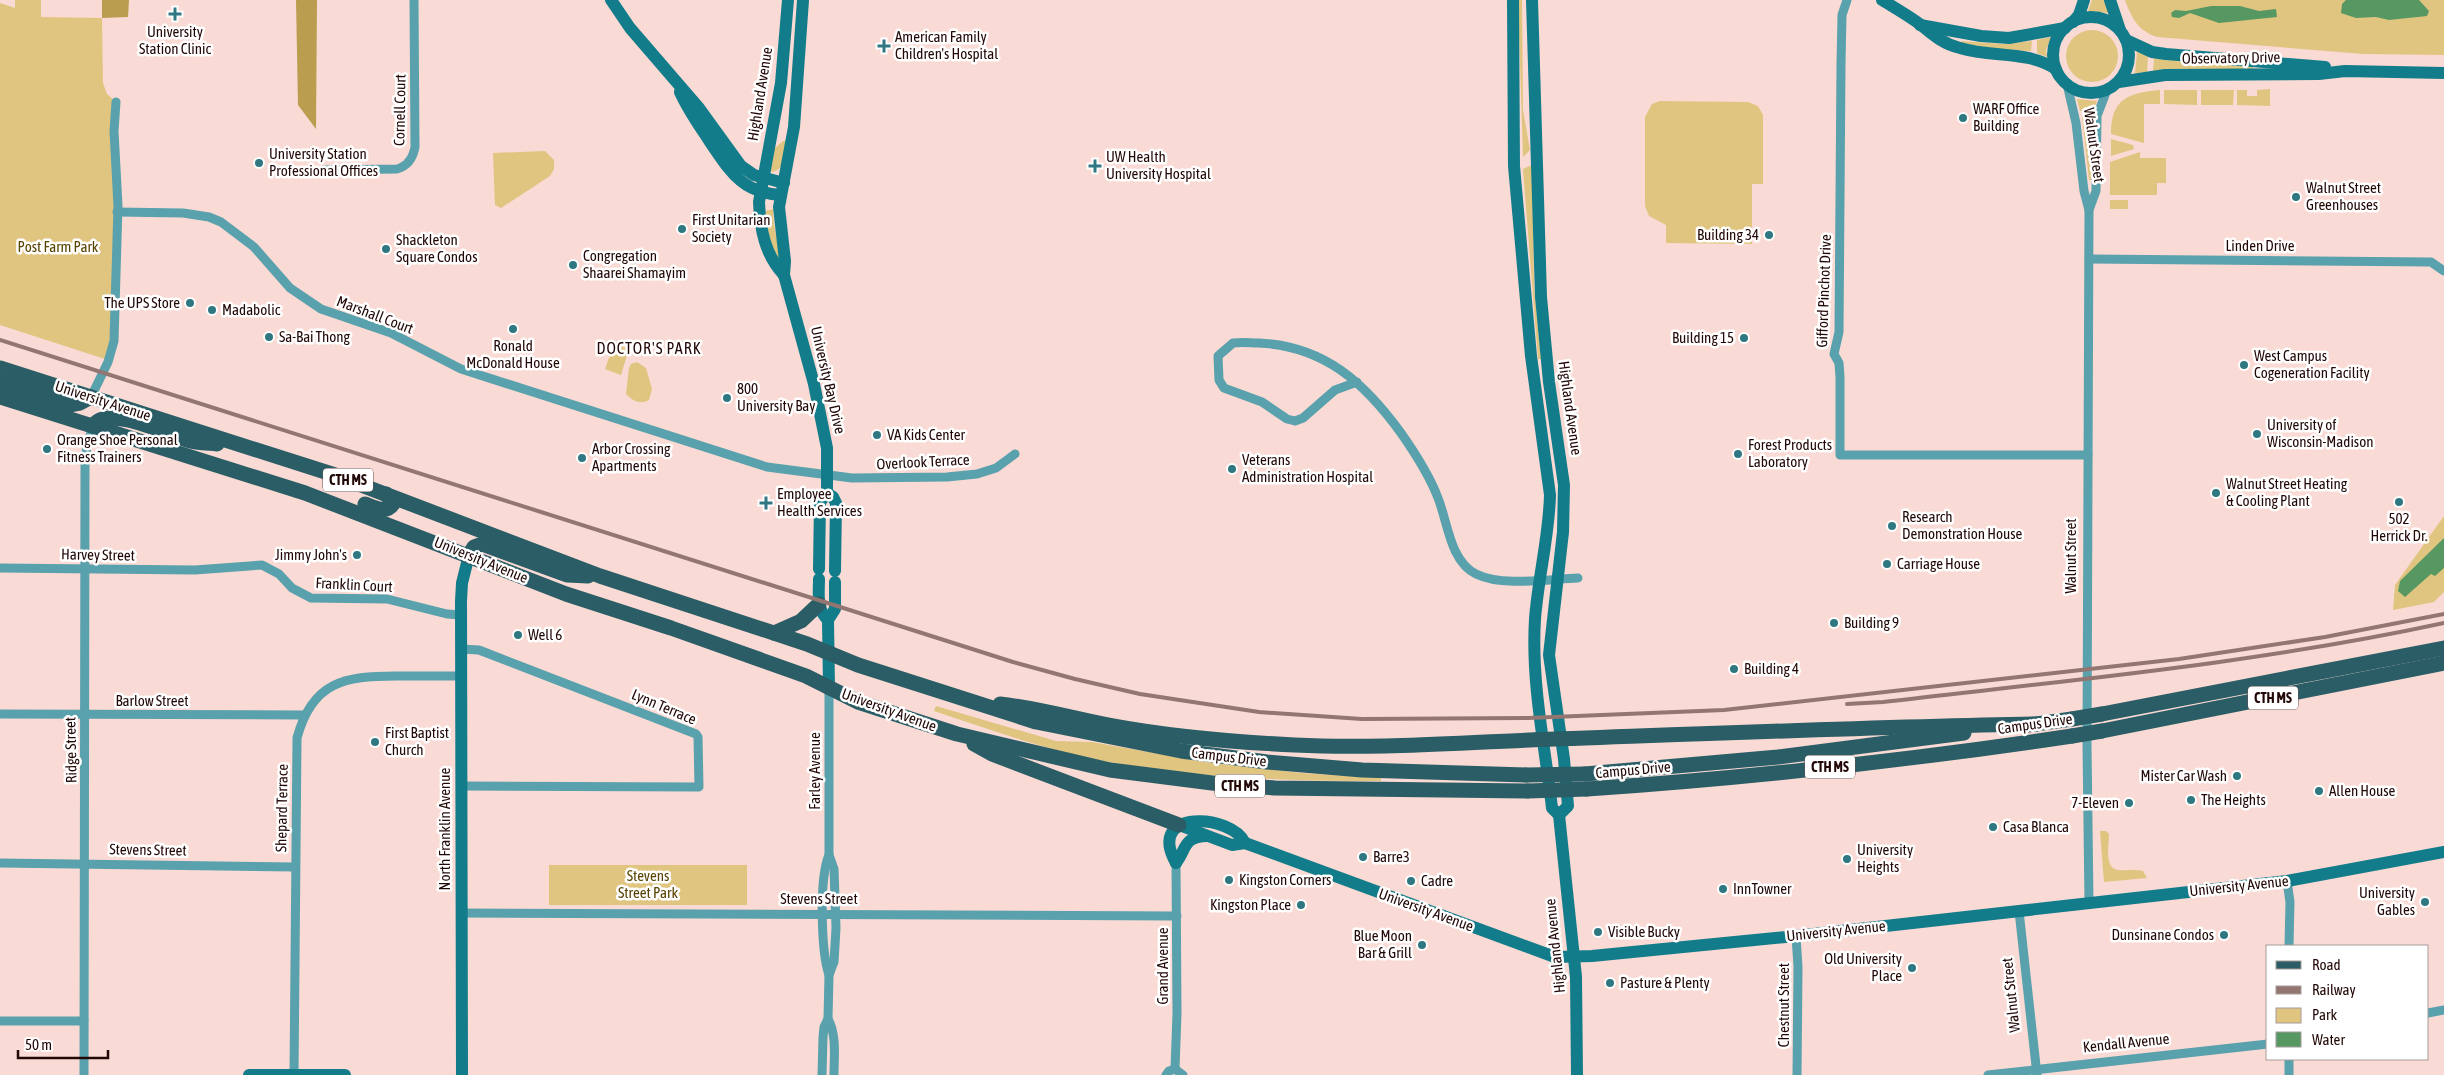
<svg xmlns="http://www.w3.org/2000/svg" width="2444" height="1075" font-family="'Asap Condensed',sans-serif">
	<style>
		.green { fill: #e0c580 }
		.forest { fill: #ba9d4f }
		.water { fill: #569762 }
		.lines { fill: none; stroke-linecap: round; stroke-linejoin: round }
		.street { stroke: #59a1ac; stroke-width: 9 }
		.secondary { stroke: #127c8a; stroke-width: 12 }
		.primary { stroke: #2a5d65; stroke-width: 15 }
		.rail { stroke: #937671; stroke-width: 4 }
		.primary-bridge { stroke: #2a5d65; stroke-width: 15 }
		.poi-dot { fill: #2f7781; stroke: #fff; stroke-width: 2 }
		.labels { text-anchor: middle; stroke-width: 5; stroke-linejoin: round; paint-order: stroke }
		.shield { fill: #fff; stroke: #645150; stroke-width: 1 }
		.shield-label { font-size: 14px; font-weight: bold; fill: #210705 }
		.poi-label { font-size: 15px; fill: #210705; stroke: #fff; text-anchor: start }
		.street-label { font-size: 15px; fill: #210705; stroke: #fff }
		.park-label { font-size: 15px; fill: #574200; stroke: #fff }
		.neighbourhood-label { font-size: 16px; letter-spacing: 1px; fill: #210705; stroke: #fff }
	</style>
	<rect width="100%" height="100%" fill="#fadad4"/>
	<g class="green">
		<polygon points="15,0 41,0 41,17 102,18 103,83 107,94 116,102 117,284 108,360 0,325 0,3 15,8"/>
		<polygon points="1518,0 1522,0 1523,110 1530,150 1523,157"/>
		<polygon points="2092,0 2105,0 2109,13 2088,11"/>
		<path d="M 2125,0 L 2444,0 L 2444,55 L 2363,54 L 2157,37 C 2138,31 2131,17 2125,0 Z"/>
		<circle cx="2092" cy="56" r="26"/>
		<polygon points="2051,37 2046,50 2047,57 2037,53 2037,40"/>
		<polygon points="1961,41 2002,44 2032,41 2031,51 2004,50 1961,43"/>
		<polygon points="2137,52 2148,56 2147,72 2135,73"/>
		<polygon points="2154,58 2253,66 2253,69 2153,71"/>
		<polygon points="2270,89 2270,106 2237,105 2237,90 2247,90 2247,96 2257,96 2257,90"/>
		<path d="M 2160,90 L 2160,104 L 2144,104 L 2144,143 L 2111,134 C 2111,98 2129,93 2160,90 Z"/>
		<polygon points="2164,90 2197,90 2197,105 2164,104"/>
		<polygon points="2201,90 2234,90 2233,105 2201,105"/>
		<polygon points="2077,99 2097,101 2093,111 2080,111"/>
		<polygon points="1660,101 1748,102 1758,106 1763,115 1763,184 1752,184 1752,244 1666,243 1666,225 1649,216 1645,206 1645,117 1652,104"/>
		<polygon points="2085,116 2092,117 2091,180 2089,180 2082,117"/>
		<polygon points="2111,139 2133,145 2134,149 2111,156"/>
		<path d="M 783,141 L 786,141 C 784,152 785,171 772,172 L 770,170 L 774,149 Z"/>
		<polygon points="545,151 554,160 554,169 550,176 501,208 495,205 493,153"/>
		<polygon points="2140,152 2140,158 2166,158 2166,183 2157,183 2157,195 2110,195 2110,162"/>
		<polygon points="1532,165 1534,286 1541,359 1538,359 1523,169"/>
		<rect x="2110" y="200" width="18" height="9"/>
		<path d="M 773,209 C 773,227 779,245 781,264 L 769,238 L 765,211 Z"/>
		<polygon points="614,344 629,349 621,375 605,369"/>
		<path d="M 637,362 L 646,368 L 652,389 L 649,400 C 640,405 633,401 626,394 L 629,368 L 631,364 Z"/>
		<polygon points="2444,516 2444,592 2434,602 2393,610 2395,585"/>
		<path d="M 936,706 L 1056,741 L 1092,742 L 1205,762 L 1301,773 L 1381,778 L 1381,781 C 1286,781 1191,778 1098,760 C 1043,749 988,729 934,711 Z"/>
		<path d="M 2100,831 L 2106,831 L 2109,834 C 2109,845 2104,868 2118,870 C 2127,871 2135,869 2143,871 L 2147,878 L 2104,882 Z"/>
		<rect x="549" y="865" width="198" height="40"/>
	</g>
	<g class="forest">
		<polygon points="102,0 129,0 128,17 102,18"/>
		<polygon points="296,0 317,0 316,129 298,105"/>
	</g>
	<g class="water">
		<polygon points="2346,0 2419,0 2429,11 2427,16 2389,20 2376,17 2356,18 2341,13 2342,4"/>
		<polygon points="2211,6 2240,6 2259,11 2276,9 2277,17 2219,23 2190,13 2179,18 2172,17 2171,13 2175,10 2186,11"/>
		<polygon points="2444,538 2444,568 2435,576 2431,574 2405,597 2398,591 2400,581"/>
	</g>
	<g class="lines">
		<g class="street">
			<polyline points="1847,0 1842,15 1841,64 1839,332 1834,354 1839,363 1840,377 1840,455 2088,455"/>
			<polyline points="2067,84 2076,123 2084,191 2089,210 2087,745 2089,902"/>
			<path d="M 324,170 L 397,169 C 408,166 413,158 415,147 L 414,0"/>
			<polyline points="2089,210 2096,191 2097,116 2107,90"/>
			<polyline points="117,212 183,213 209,217 221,222 254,247 290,288 321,309 391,333 461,369 767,467 852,478 947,477 977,474 996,468 1015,454"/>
			<polyline points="2089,259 2431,262 2444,271"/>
			<path d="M 1357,382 L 1335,390 L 1303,418 L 1295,421 L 1287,419 L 1262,402 L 1224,388 L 1219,380 L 1218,356 L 1233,343 C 1242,342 1251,343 1259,343 C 1324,346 1364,382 1401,433 C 1415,453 1429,474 1438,498 C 1448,523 1450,561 1476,574 C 1502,587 1549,579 1578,578"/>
			<polyline points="91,397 108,362 114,341 118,206 114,131 116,102"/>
			<polyline points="0,568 195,570 262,565 279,574 292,588 311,598 387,599 447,614 461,615"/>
			<polyline points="461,649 479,650 696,734 698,737 699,787 462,786"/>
			<path d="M 829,688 L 829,855 C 819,878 821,951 829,975"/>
			<polyline points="0,714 304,715"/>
			<polyline points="0,863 295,867"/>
			<polyline points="2287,881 2290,902 2289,946"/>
			<polyline points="2019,911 2037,1075"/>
			<polyline points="461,913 1177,916"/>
			<polyline points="1796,936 1798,967 1797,1075"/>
			<polyline points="2428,1013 2444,1010"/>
			<path d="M 828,1019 C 837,1035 834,1057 834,1075"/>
			<polyline points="0,1021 84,1021"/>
			<polyline points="2289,1059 2289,1075"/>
			<polyline points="1175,1069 1177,1013 1176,863"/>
			<polyline points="84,1075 85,463 87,445 93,426"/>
			<path d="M 294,1075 L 297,738 C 312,682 344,676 396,676 C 418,676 440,676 462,676"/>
			<polyline points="822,1075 823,1037 824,1027 828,1019 829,975 834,962 836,928 834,869 829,855"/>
			<polyline points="1166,1075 1169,1071 1175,1069 1183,1075"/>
			<polyline points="1988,1075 2268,1044"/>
		</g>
		<g class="secondary">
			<polyline points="611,0 630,28 699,108 741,166 754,175 784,183"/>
			<polyline points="803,0 794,127 779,207 785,261 784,275 814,384 827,448 827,493 820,502 819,569"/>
			<path d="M 1513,0 L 1514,166 L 1531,356 L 1550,495 C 1549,537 1538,578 1535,619 C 1531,683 1545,746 1552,808 L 1559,815 L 1576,977 L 1577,1075"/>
			<polyline points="1532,0 1541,297 1549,382 1564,485 1563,532 1549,655 1564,759 1568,806 1559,815"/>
			<path d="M 1882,0 C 1895,8 1909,16 1921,25 C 1933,35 1943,44 1960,48 C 1993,58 2026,50 2056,69"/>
			<polyline points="2110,0 2120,30"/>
			<circle cx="2091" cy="55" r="38"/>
			<polyline points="2073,22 2079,15 2084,0"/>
			<polyline points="1920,25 1981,36 2009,38 2065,28"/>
			<polyline points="2126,40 2152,52 2166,54 2325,67"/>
			<polyline points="2119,82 2165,75 2319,74 2345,71 2444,73"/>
			<path d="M 680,92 C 688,110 699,125 710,142 C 730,171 742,193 781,195"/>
			<path d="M 784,275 C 765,255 760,229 759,202 L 781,83 L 788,0"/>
			<polyline points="827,493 833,497 836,503 835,571"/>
			<path d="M 819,579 C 819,594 816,609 828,620 L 829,688"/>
			<polyline points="828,620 835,609 835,582"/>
			<polyline points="1179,825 1232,845 1245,843"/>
			<polyline points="1245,843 1555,957 1592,956 1796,936 2287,881 2444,852"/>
			<path d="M 1176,863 C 1145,808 1232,814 1245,843"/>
			<path d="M 1176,863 C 1187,848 1183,837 1207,836"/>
			<polyline points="249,1075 345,1075"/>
			<polyline points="462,1075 461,601 462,583 469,555"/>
		</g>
		<g class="primary">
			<polyline points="0,368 335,475 600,576 807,644 858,665 1036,722 1181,751 1267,762 1362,770 1526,775"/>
			<polyline points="0,383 69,405 80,403 91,397"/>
			<polyline points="0,397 305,493 566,594 671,628 806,676 858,702 957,734 1110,770 1220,784 1275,788 1528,791"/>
			<path d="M 93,426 C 107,404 167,434 187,440 C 197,443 207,443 217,444"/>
			<path d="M 365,504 C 375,508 386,514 393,504 L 386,494"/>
			<polyline points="469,555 474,547 482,544 567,575 588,576"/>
			<polyline points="774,633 801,621 819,604"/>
			<path d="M 1000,704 C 1038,708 1075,719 1113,726 C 1172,737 1234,742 1295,745 C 1373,749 1451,743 1530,740 C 1699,734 1868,727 2037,724"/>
			<polyline points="2102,714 2444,648"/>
			<polyline points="2028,725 2072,719"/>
			<polyline points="2102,731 2444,663"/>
			<polyline points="974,744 992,754 1179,825"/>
			<polyline points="1585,774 1778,757 1964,733"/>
			<path d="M 1587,789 C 1749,778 1911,760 2072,736"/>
		</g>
		<g class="rail">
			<polyline points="0,340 1013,662 1075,679 1140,694 1259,712 1362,719 1528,718 1724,710 2179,659 2325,637 2444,614"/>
			<path d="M 1847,704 L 1883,702 C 2071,680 2259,663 2444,623"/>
		</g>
		<g class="primary-bridge">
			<polyline points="2072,719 2102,714"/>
			<polyline points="2072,736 2102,731"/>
			<polyline points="1526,775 1585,774"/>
			<polyline points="1528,791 1587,789"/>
		</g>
	</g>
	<g class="poi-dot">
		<path d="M172.5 6.5h5v5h5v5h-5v5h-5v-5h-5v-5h5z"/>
		<path d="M881.5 38.5h5v5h5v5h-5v5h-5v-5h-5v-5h5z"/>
		<circle cx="1963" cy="118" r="5"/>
		<circle cx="259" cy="163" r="5"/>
		<path d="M1092.5 158.5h5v5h5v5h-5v5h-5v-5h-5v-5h5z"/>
		<circle cx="2296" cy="197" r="5"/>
		<circle cx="682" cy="229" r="5"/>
		<circle cx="1769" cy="235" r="5"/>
		<circle cx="386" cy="249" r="5"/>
		<circle cx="573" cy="265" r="5"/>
		<circle cx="190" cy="303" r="5"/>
		<circle cx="212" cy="310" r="5"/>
		<circle cx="513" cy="329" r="5"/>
		<circle cx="269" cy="337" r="5"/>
		<circle cx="1744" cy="338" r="5"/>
		<circle cx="2244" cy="365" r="5"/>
		<circle cx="727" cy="398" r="5"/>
		<circle cx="2257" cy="434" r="5"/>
		<circle cx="877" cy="435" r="5"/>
		<circle cx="47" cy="449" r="5"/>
		<circle cx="1738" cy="454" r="5"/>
		<circle cx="582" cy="458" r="5"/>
		<circle cx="1232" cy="469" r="5"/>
		<circle cx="2216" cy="493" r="5"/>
		<circle cx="2399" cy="502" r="5"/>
		<path d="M763.5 495.5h5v5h5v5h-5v5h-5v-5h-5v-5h5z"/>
		<circle cx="1892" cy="526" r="5"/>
		<circle cx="357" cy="555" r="5"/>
		<circle cx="1887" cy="564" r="5"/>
		<circle cx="1834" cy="623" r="5"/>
		<circle cx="518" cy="635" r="5"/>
		<circle cx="1734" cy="669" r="5"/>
		<circle cx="375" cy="742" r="5"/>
		<circle cx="2237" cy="776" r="5"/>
		<circle cx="2319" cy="791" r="5"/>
		<circle cx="2191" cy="800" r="5"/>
		<circle cx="2129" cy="803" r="5"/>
		<circle cx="1993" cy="827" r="5"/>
		<circle cx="1363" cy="857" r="5"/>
		<circle cx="1847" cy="859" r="5"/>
		<circle cx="1229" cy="880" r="5"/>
		<circle cx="1411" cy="881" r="5"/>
		<circle cx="1723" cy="889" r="5"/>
		<circle cx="2425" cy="902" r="5"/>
		<circle cx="1301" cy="905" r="5"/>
		<circle cx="1598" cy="932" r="5"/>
		<circle cx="2224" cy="935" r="5"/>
		<circle cx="1422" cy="945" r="5"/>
		<circle cx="1912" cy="968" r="5"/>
		<circle cx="1610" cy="983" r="5"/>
	</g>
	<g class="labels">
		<g class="shield">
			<rect x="323" y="468.5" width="50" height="23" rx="4"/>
			<rect x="2248" y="686.5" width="50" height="23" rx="4"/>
			<rect x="1805" y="755.5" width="50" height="23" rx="4"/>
			<rect x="1215" y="774.5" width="50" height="23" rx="4"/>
		</g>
		<g class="shield-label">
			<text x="348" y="485">CTH MS</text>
			<text x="2273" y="703">CTH MS</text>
			<text x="1830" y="772">CTH MS</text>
			<text x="1240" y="791">CTH MS</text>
		</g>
		<g class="poi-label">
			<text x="175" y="37" text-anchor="middle">University<tspan x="175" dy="17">Station Clinic</tspan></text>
			<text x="895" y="42">American Family<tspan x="895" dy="17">Children's Hospital</tspan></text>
			<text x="1973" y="114">WARF Office<tspan x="1973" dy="17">Building</tspan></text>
			<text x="269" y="159">University Station<tspan x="269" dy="17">Professional Offices</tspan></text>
			<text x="1106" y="162">UW Health<tspan x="1106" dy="17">University Hospital</tspan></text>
			<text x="2306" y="193">Walnut Street<tspan x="2306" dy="17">Greenhouses</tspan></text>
			<text x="692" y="225">First Unitarian<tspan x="692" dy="17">Society</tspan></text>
			<text x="1759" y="240" text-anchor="end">Building 34</text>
			<text x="396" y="245">Shackleton<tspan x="396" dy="17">Square Condos</tspan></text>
			<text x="583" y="261">Congregation<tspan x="583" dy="17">Shaarei Shamayim</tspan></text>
			<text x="180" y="308" text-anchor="end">The UPS Store</text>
			<text x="222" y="315">Madabolic</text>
			<text x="279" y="342">Sa-Bai Thong</text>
			<text x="1734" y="343" text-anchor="end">Building 15</text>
			<text x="513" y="351" text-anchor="middle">Ronald<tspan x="513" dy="17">McDonald House</tspan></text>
			<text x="2254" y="361">West Campus<tspan x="2254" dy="17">Cogeneration Facility</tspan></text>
			<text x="737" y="394">800<tspan x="737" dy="17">University Bay</tspan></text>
			<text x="2267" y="430">University of<tspan x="2267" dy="17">Wisconsin-Madison</tspan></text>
			<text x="887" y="440">VA Kids Center</text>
			<text x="57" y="445">Orange Shoe Personal<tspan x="57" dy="17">Fitness Trainers</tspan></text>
			<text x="1748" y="450">Forest Products<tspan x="1748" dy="17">Laboratory</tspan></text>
			<text x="592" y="454">Arbor Crossing<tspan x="592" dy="17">Apartments</tspan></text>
			<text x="1242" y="465">Veterans<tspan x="1242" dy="17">Administration Hospital</tspan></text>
			<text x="2226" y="489">Walnut Street Heating<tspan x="2226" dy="17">&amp; Cooling Plant</tspan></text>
			<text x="777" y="499">Employee<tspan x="777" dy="17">Health Services</tspan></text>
			<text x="1902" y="522">Research<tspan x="1902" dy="17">Demonstration House</tspan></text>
			<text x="2399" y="524" text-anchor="middle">502<tspan x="2399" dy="17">Herrick Dr.</tspan></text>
			<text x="347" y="560" text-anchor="end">Jimmy John's</text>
			<text x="1897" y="569">Carriage House</text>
			<text x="1844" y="628">Building 9</text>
			<text x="528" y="640">Well 6</text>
			<text x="1744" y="674">Building 4</text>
			<text x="385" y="738">First Baptist<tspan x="385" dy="17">Church</tspan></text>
			<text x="2227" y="781" text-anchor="end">Mister Car Wash</text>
			<text x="2329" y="796">Allen House</text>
			<text x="2201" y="805">The Heights</text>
			<text x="2119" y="808" text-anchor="end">7-Eleven</text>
			<text x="2003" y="832">Casa Blanca</text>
			<text x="1857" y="855">University<tspan x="1857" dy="17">Heights</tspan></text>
			<text x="1373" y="862">Barre3</text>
			<text x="1239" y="885">Kingston Corners</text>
			<text x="1421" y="886">Cadre</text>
			<text x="1733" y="894">InnTowner</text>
			<text x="2415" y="898" text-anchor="end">University<tspan x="2415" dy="17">Gables</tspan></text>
			<text x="1291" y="910" text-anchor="end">Kingston Place</text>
			<text x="1608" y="937">Visible Bucky</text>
			<text x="2214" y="940" text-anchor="end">Dunsinane Condos</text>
			<text x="1412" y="941" text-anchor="end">Blue Moon<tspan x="1412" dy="17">Bar &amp; Grill</tspan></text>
			<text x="1902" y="964" text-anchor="end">Old University<tspan x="1902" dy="17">Place</tspan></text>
			<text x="1620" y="988">Pasture &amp; Plenty</text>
		</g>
		<g class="street-label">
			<text transform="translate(2231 58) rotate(-1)" y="5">Observatory Drive</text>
			<text transform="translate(760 94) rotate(-81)" y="5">Highland Avenue</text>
			<text transform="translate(400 110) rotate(-89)" y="5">Cornell Court</text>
			<text transform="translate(2094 145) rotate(82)" y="5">Walnut Street</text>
			<text x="2260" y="251">Linden Drive</text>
			<text transform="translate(1824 291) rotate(-88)" y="5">Gifford Pinchot Drive</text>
			<text transform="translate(375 315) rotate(21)" y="5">Marshall Court</text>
			<text transform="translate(828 380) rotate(77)" y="5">University Bay Drive</text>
			<text transform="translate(103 401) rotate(18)" y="5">University Avenue</text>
			<text transform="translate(1570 408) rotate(82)" y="5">Highland Avenue</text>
			<text transform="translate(923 462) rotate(-3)" y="5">Overlook Terrace</text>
			<text transform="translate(98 555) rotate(1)" y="5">Harvey Street</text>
			<text transform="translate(2071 556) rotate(-90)" y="5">Walnut Street</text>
			<text transform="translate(481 560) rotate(22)" y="5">University Avenue</text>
			<text transform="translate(354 585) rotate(3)" y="5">Franklin Court</text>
			<text x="152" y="706">Barlow Street</text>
			<text transform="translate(664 707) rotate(23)" y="5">Lynn Terrace</text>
			<text transform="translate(889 710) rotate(20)" y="5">University Avenue</text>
			<text transform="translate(2035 724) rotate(-8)" y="5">Campus Drive</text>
			<text transform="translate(71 750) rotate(-91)" y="5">Ridge Street</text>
			<text transform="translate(1229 757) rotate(7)" y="5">Campus Drive</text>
			<text transform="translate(1633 770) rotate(-5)" y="5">Campus Drive</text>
			<text transform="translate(815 771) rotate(-90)" y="5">Farley Avenue</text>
			<text transform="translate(282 808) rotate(-89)" y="5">Shepard Terrace</text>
			<text transform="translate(445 829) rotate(-90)" y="5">North Franklin Avenue</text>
			<text transform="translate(148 850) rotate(1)" y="5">Stevens Street</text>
			<text transform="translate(2239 886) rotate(-6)" y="5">University Avenue</text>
			<text x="819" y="904">Stevens Street</text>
			<text transform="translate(1426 910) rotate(20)" y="5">University Avenue</text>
			<text transform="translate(1836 931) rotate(-6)" y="5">University Avenue</text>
			<text transform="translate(1555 946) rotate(-96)" y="5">Highland Avenue</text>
			<text transform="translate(1163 966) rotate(-90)" y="5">Grand Avenue</text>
			<text transform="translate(2011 995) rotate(-96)" y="5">Walnut Street</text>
			<text transform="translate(1784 1005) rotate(-90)" y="5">Chestnut Street</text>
			<text transform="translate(2126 1043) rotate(-6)" y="5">Kendall Avenue</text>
		</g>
		<g class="park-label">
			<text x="58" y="252">Post Farm Park</text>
			<text x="648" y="881">Stevens<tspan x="648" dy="17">Street Park</tspan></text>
		</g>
		<g class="neighbourhood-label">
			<text x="649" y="354">DOCTOR'S PARK</text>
		</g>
	</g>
	<rect x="2266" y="945" width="162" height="115" fill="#ffffff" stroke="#a69c9b"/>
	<rect x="2276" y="961" width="25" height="8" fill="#2a5d65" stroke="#a69c9b"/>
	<text x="2312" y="970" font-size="15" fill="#210705">Road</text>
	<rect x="2276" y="986" width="25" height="8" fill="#937671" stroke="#a69c9b"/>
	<text x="2312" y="995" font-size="15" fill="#210705">Railway</text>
	<rect x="2276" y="1008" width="25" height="15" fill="#e0c580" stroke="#a69c9b"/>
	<text x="2312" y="1020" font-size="15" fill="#210705">Park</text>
	<rect x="2276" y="1032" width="25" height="15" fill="#569762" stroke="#a69c9b"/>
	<text x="2312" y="1045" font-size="15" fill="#210705">Water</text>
	<path d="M18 1050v8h90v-8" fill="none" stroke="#210705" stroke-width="2.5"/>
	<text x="25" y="1050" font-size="15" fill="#210705" stroke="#ffffff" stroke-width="4" paint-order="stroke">50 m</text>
</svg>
